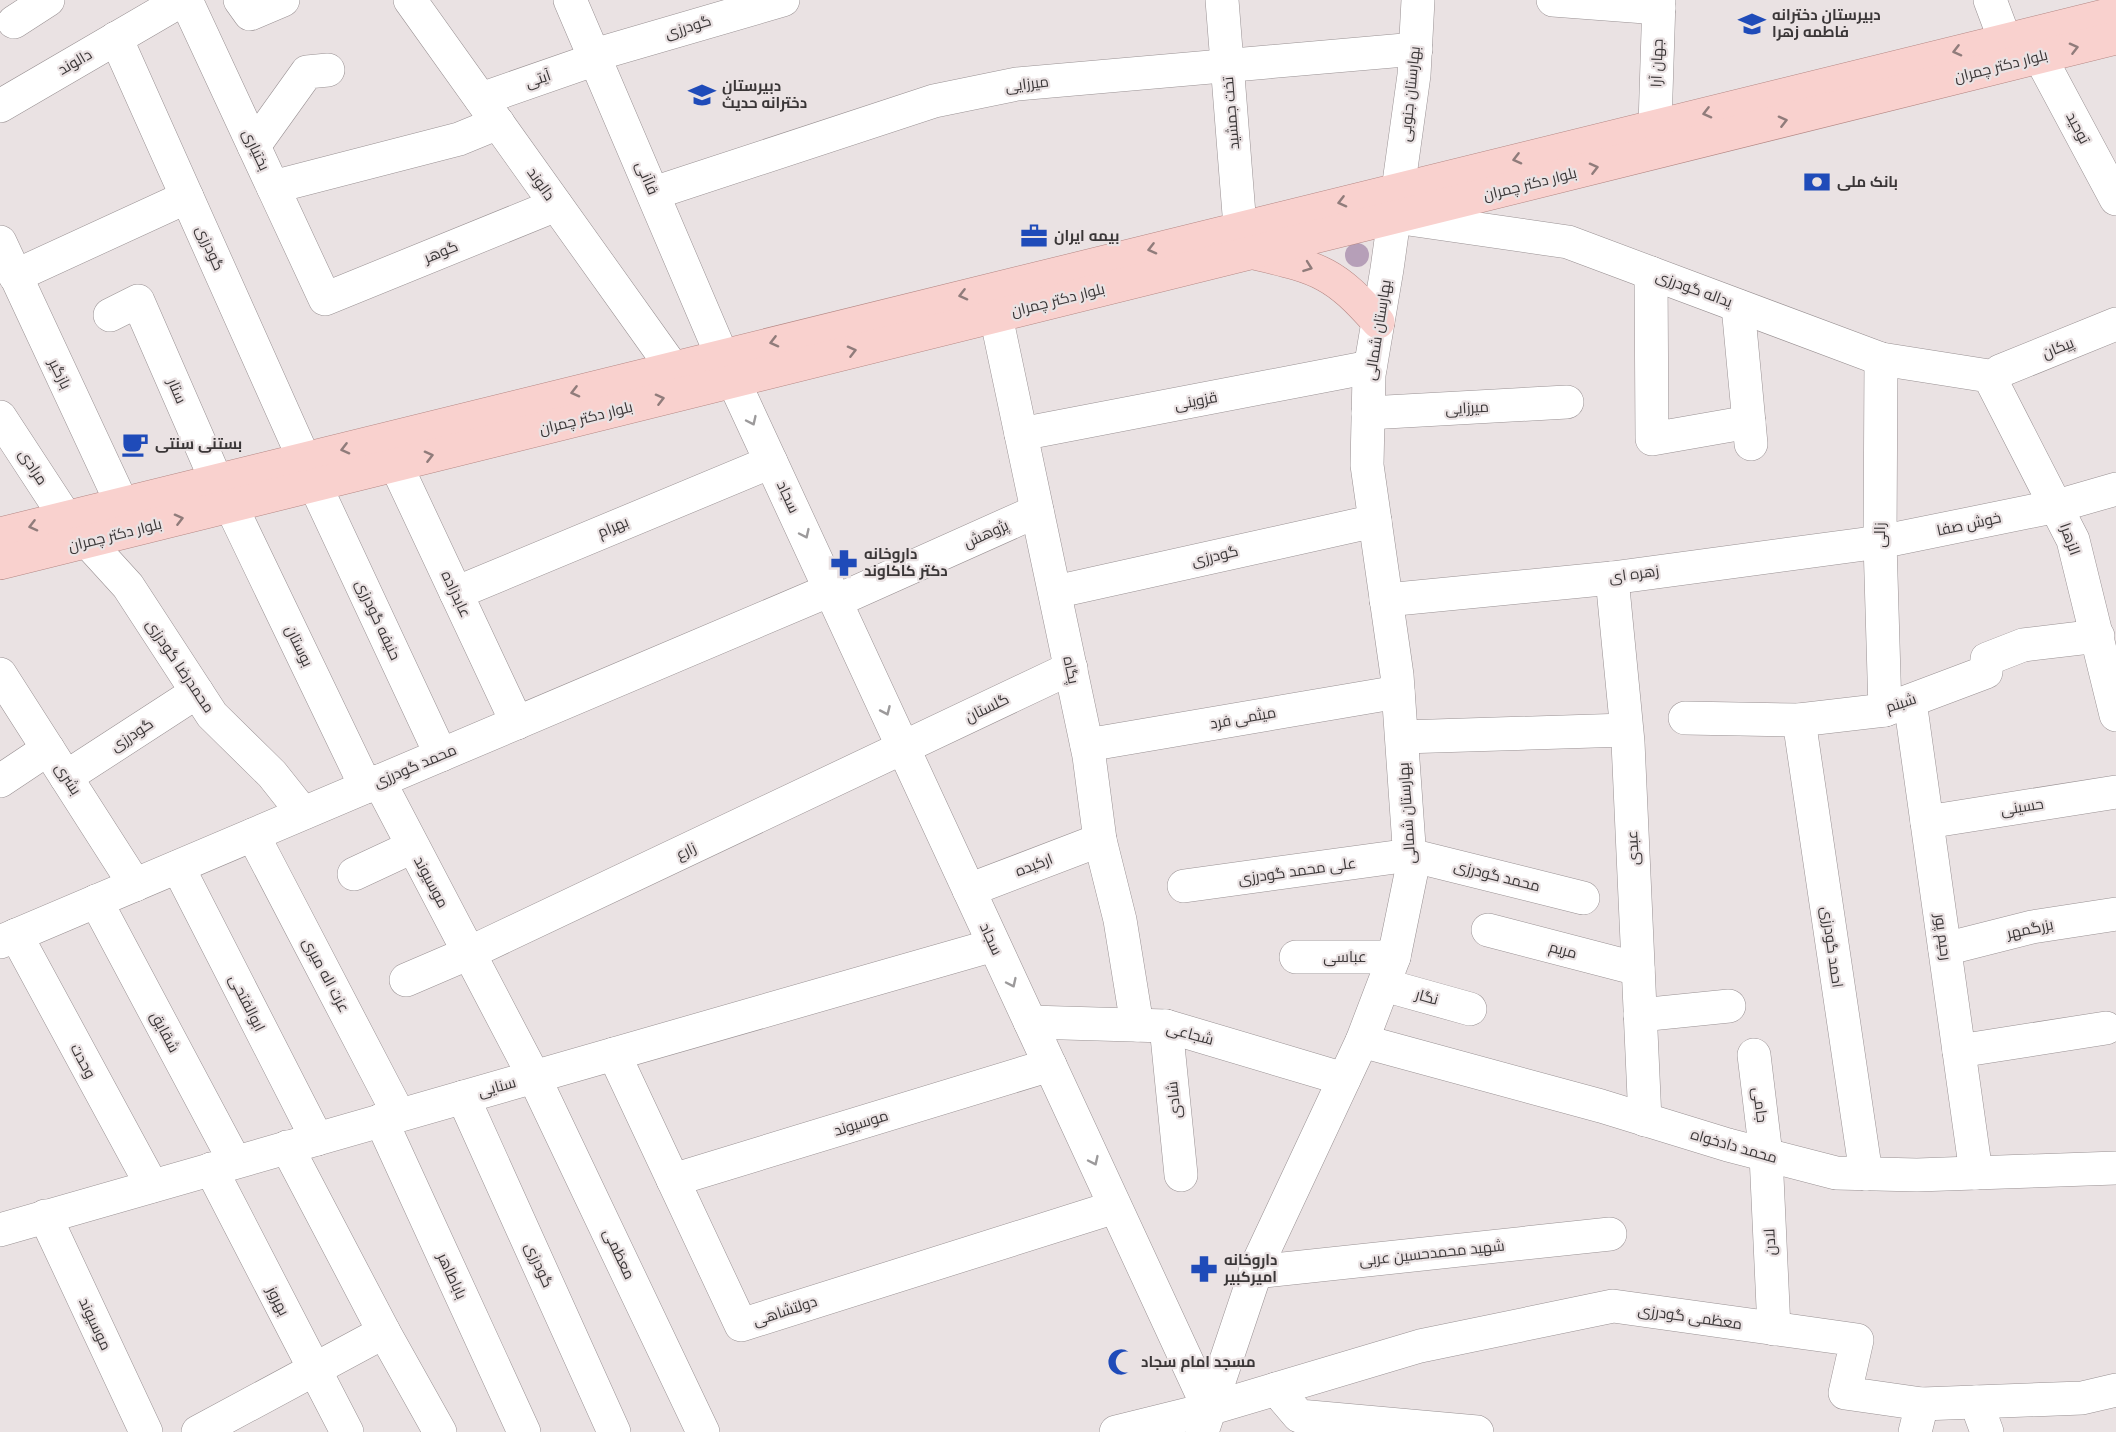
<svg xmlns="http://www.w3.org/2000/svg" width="2116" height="1432" font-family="'Noto Sans',Cairo,sans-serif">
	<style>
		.water { fill: #b69fb8 }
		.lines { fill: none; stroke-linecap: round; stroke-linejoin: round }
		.minor-casing { stroke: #999193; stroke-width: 34 }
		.major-casing { stroke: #b48784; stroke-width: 34 }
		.minor { stroke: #fff; stroke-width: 33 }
		.major { stroke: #f9d1ce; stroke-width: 33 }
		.oneway { stroke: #907c7b }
		.oneway2 { stroke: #9c9a9b }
		.labels { text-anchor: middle; stroke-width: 4.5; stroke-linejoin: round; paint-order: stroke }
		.poi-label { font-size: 15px; font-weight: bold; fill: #3a3637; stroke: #eae2e3; text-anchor: start }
		.street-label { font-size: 15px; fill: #3a3637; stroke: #eae2e3 }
	</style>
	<rect width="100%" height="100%" fill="#eae2e3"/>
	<circle class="water" cx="1357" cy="255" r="12"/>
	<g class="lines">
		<defs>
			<g id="minor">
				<polyline points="186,0 325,299 556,205"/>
				<polyline points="240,0 250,14 283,0"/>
				<polyline points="410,0 672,367"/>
				<polyline points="570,0 722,356 1209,1409"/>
				<polyline points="1222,0 1240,227"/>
				<polyline points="1553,0 1659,8"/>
				<polyline points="1990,0 2005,40"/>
				<polyline points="14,22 48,0"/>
				<polyline points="116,38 304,459"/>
				<polyline points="594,55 783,0"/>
				<polyline points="2040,57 2116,199"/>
				<polyline points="481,99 596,59"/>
				<polyline points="0,106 182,0"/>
				<polyline points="1655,125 1659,0"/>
				<polyline points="254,146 307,72 328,70"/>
				<polyline points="273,187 459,139 498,123"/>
				<polyline points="654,193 934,101 1017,84 1416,49"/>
				<polyline points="1395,217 1568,242 1881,359 1989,376 2073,540 2116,715"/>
				<polyline points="0,242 122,504"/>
				<polyline points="1651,273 1652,439 1749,422"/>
				<polyline points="15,276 187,197"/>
				<polyline points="1738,306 1751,444"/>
				<polyline points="110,315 138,301 216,480"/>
				<polyline points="996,316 1089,756 1100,840 1120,920 1137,1025"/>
				<polyline points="1881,359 1880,542 1885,710"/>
				<polyline points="2000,371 2116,324"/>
				<polyline points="1368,413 1567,402"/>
				<polyline points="0,417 66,518"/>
				<polyline points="1021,434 1370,367"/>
				<polyline points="396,465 517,723"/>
				<polyline points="315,485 441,755"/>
				<polyline points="231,506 366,787"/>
				<polyline points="87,541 128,586 212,715 272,774 303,813"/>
				<polyline points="1612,578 1628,742 1645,1120"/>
				<polyline points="1055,592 1375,521"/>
				<polyline points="456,593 771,462"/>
				<polyline points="1386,600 1612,578 1880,542 2057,506 2116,489"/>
				<polyline points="836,601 1037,511"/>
				<polyline points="0,674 135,885"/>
				<polyline points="1910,701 1976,1173"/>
				<polyline points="1685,718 1799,720 1885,710 1986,672 1987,659 2023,645 2098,636"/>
				<polyline points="1799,720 1866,1174"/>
				<polyline points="1402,737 1626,730"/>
				<polyline points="1087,745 1398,692"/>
				<polyline points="66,777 197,692"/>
				<polyline points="0,781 48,749"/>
				<polyline points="379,781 534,1077 703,1432"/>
				<polyline points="1927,822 2116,792"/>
				<polyline points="253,835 399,1115"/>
				<polyline points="178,867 317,1139"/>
				<polyline points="354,874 412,847"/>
				<polyline points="1184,886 1410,855 1583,898"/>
				<polyline points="969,890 1100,840"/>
				<polyline points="96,901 235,1162"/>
				<polyline points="1488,930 1638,969"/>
				<polyline points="16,935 152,1186"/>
				<polyline points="0,942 830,590"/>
				<polyline points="1945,949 2032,927 2116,914"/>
				<polyline points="1296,957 1394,957"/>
				<polyline points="406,980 469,953 1071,668"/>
				<polyline points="1384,985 1470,1009"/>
				<polyline points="1640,1015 1729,1006"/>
				<polyline points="1030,1022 1166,1026 1344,1079"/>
				<polyline points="1166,1026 1181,1175"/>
				<polyline points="1362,1041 1601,1106 1728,1145 1836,1173 1917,1175 2116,1168"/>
				<polyline points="1959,1051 2106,1028"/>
				<polyline points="614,1054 741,1325 1115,1207"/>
				<polyline points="1754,1055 1766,1155 1774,1329"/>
				<polyline points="463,1097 614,1432"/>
				<polyline points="381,1120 524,1432"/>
				<polyline points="287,1147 384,1332 440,1432"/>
				<polyline points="211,1169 347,1432"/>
				<polyline points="673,1180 1050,1065"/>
				<polyline points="45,1216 146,1432"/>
				<polyline points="0,1230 994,945"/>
				<polyline points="1255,1272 1610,1234"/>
				<polyline points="1276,1389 1299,1416 1477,1432"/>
				<polyline points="1976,1402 1987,1432"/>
				<polyline points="198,1432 384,1332"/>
				<polyline points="1116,1432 1209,1409 1420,1346 1613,1306 1857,1340 1845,1393 1922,1404 2082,1398 2116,1390"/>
				<polyline points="1202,1432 1260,1259 1362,1041 1394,957 1411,874 1397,675 1367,465 1369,375 1387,269 1414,75 1418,0"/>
				<polyline points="1915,1432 1922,1404"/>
			</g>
			<g id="major">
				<path d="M 1258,254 C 1320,268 1336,274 1378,322"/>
				<polyline points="0,534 2116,13"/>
				<polyline points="0,563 2116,38"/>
			</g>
		</defs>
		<use href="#minor" class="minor-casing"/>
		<use href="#major" class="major-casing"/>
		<use href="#minor" class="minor"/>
		<use href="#major" class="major"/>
	</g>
	<defs><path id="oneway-chevron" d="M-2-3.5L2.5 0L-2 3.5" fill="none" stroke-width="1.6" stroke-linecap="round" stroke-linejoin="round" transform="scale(1.5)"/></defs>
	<g class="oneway">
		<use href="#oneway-chevron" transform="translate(2074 48) rotate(-14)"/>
		<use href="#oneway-chevron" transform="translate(1957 51) rotate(166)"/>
		<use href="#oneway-chevron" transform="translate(1707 113) rotate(166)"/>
		<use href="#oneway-chevron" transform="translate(1783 121) rotate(-14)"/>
		<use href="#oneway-chevron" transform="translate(1517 159) rotate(166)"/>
		<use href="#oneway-chevron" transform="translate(1594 168) rotate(-14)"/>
		<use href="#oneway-chevron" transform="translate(1342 202) rotate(166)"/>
		<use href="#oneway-chevron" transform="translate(1152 249) rotate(166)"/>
		<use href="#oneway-chevron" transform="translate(1308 267) rotate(20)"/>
		<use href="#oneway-chevron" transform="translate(963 295) rotate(166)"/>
		<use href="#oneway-chevron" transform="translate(774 342) rotate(166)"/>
		<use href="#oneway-chevron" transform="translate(852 351) rotate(-14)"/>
		<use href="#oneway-chevron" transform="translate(575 392) rotate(166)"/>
		<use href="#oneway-chevron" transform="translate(660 399) rotate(-14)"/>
		<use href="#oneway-chevron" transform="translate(345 449) rotate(166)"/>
		<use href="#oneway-chevron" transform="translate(429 456) rotate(-14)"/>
		<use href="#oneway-chevron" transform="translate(179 519) rotate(-14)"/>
		<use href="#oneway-chevron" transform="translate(33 526) rotate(166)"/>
	</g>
	<g class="oneway2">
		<use href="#oneway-chevron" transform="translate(752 421) rotate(65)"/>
		<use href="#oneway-chevron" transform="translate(805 534) rotate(65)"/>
		<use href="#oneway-chevron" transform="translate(886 711) rotate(66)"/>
		<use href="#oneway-chevron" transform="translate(1012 983) rotate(65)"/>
		<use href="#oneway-chevron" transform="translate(1094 1161) rotate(65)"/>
	</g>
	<defs>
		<symbol id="school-bare" viewBox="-9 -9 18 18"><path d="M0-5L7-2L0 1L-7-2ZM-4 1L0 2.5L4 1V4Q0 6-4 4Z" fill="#1f4bb9" stroke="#eae2e3" stroke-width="2.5" paint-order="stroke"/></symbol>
		<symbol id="bank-bare" viewBox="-9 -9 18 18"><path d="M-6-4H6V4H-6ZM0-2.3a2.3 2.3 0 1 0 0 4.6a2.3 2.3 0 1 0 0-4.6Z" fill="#1f4bb9" stroke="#eae2e3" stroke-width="2.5" paint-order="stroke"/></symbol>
		<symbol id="office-bare" viewBox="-9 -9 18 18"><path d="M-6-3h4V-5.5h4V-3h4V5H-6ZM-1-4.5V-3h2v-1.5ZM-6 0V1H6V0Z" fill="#1f4bb9" stroke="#eae2e3" stroke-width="2.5" paint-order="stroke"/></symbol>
		<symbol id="cafe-bare" viewBox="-9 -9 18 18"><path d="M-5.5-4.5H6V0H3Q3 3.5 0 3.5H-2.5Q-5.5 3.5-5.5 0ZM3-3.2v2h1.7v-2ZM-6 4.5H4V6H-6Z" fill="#1f4bb9" stroke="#eae2e3" stroke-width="2.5" paint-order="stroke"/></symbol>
		<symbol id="pharmacy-bare" viewBox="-9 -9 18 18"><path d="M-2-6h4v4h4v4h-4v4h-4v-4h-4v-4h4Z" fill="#1f4bb9" stroke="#eae2e3" stroke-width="2.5" paint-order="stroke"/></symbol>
		<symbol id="mosque-bare" viewBox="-9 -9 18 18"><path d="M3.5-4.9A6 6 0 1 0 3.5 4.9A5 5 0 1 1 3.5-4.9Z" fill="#1f4bb9" stroke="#eae2e3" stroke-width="2.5" paint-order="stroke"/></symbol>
	</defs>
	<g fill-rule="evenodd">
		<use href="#school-bare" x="1733" y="5" width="38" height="38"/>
		<use href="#school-bare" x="683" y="76" width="38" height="38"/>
		<use href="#bank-bare" x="1798" y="163" width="38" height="38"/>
		<use href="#office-bare" x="1015" y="217" width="38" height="38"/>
		<use href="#cafe-bare" x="116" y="425" width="38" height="38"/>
		<use href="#pharmacy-bare" x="825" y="544" width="38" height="38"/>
		<use href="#pharmacy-bare" x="1185" y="1250" width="38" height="38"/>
		<use href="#mosque-bare" x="1102" y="1343" width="38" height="38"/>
	</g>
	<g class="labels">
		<g class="poi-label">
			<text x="1772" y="20">دبیرستان دخترانه<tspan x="1772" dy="17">فاطمه زهرا</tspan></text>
			<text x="722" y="91">دبیرستان<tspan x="722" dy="17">دخترانه حدیث</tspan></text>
			<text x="1837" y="187">بانک ملی</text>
			<text x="1054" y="241">بیمه ایران</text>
			<text x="155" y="449">بستنی سنتی</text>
			<text x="864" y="559">داروخانه<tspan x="864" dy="17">دکتر کاکاوند</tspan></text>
			<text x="1224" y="1265">داروخانه<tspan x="1224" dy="17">امیرکبیر</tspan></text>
			<text x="1141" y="1367">مسجد امام سجاد</text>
		</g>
		<g class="street-label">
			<text transform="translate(688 27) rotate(-17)" y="5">گودرزی</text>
			<text transform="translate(75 62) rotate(-30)" y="5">دالوند</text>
			<text transform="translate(1657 63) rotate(-88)" y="5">جهان آرا</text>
			<text transform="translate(2001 66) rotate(-14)" y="5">بلوار دکتر چمران</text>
			<text transform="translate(538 79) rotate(-19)" y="5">آیتی</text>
			<text transform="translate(1027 84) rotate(-7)" y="5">میرزایی</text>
			<text transform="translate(1410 94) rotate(-84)" y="5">بهارستان جنوبی</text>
			<text transform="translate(1231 113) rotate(-95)" y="5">تخت جمشید</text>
			<text transform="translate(2078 128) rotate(62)" y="5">توحید</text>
			<text transform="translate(256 150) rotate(65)" y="5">بختیاری</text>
			<text transform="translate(647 178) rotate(67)" y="5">قاآنی</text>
			<text transform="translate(541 184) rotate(55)" y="5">دالوند</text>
			<text transform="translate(1530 184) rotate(-14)" y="5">بلوار دکتر چمران</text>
			<text transform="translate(210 248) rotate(66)" y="5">گودرزی</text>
			<text transform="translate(441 252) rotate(-22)" y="5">گوهر</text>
			<text transform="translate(1694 289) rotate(20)" y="5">یداله گودرزی</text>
			<text transform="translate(1058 300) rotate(-14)" y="5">بلوار دکتر چمران</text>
			<text transform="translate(1378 330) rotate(-81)" y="5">بهارستان شمالی</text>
			<text transform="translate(2058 348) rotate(-22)" y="5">پیکان</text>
			<text transform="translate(60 374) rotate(64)" y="5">بازگیر</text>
			<text transform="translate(177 391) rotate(67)" y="5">ستار</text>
			<text transform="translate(1196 401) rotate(-11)" y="5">قزوینی</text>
			<text transform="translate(1467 408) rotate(-3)" y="5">میرزایی</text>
			<text transform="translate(586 418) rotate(-14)" y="5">بلوار دکتر چمران</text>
			<text transform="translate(33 467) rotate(57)" y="5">مرادی</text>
			<text transform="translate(788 497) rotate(65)" y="5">سجاد</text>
			<text transform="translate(1969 524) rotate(-12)" y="5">خوش صفا</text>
			<text transform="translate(613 527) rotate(-23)" y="5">بهرام</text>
			<text transform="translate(986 534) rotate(-24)" y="5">پژوهش</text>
			<text transform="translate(115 535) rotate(-14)" y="5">بلوار دکتر چمران</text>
			<text transform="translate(1880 535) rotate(-90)" y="5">زالی</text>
			<text transform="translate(2070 539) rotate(70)" y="5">الزهرا</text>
			<text transform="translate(1215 556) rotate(-13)" y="5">گودرزی</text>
			<text transform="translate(1634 574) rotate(-8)" y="5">زهره ای</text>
			<text transform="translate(456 594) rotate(65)" y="5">عابدزاده</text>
			<text transform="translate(378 620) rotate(65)" y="5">حنیفه گودرزی</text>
			<text transform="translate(299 646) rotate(64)" y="5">بوستان</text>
			<text transform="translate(180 666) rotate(56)" y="5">محمدرضا گودرزی</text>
			<text transform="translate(1071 670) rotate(78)" y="5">پگاه</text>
			<text transform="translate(1901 703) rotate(-18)" y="5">شبنم</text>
			<text transform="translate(987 708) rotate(-26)" y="5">گلستان</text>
			<text transform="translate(1243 718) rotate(-10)" y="5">میثمی فرد</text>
			<text transform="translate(132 735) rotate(-33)" y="5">گودرزی</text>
			<text transform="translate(415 766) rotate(-23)" y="5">محمد گودرزی</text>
			<text transform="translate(68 779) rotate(57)" y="5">بشری</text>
			<text transform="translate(2022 807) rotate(-9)" y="5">حسینی</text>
			<text transform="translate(1407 813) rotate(-94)" y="5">بهارستان شمالی</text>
			<text transform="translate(1633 848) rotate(-93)" y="5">عبدی</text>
			<text transform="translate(686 851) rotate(-25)" y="5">زارع</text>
			<text transform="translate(1034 865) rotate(-21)" y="5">ارکیده</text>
			<text transform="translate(1297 871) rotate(-8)" y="5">علی محمد گودرزی</text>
			<text transform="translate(1497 876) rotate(14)" y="5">محمد گودرزی</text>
			<text transform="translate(431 882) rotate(62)" y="5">موسیوند</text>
			<text transform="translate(2030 929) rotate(-12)" y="5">بزرگمهر</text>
			<text transform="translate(1943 937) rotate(82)" y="5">رحیم پور</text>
			<text transform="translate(991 939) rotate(65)" y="5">سجاد</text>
			<text transform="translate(1832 947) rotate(82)" y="5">احمد گودرزی</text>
			<text transform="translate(1563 950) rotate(15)" y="5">مریم</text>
			<text x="1345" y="962">عباسی</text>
			<text transform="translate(326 975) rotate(62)" y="5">عزت اله میری</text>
			<text transform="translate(1427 997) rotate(16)" y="5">نگار</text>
			<text transform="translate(247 1003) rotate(63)" y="5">ابوالفتحی</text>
			<text transform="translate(165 1032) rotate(62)" y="5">شقایق</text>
			<text transform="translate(1190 1034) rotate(15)" y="5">شجاعی</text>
			<text transform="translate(83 1061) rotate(62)" y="5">وحدت</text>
			<text transform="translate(497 1087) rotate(-16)" y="5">سنایی</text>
			<text transform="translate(1174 1100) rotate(-96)" y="5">شادی</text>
			<text transform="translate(1760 1105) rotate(83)" y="5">جامی</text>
			<text transform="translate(861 1123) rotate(-17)" y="5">موسیوند</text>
			<text transform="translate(1734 1146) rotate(16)" y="5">محمد دادخواه</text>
			<text transform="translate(1770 1242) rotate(-93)" y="5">لادن</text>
			<text transform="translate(1432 1253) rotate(-6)" y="5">شهید محمدحسین عربی</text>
			<text transform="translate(619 1254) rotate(65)" y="5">معظمی</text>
			<text transform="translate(539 1265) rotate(66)" y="5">گودرزی</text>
			<text transform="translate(452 1276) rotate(65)" y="5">باباطاهر</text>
			<text transform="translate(278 1301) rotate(63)" y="5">بهروز</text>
			<text transform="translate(785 1311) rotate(-18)" y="5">دولتشاهی</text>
			<text transform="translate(1690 1317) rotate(8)" y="5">معظمی گودرزی</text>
			<text transform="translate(95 1324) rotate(65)" y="5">موسیوند</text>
		</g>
	</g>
</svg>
